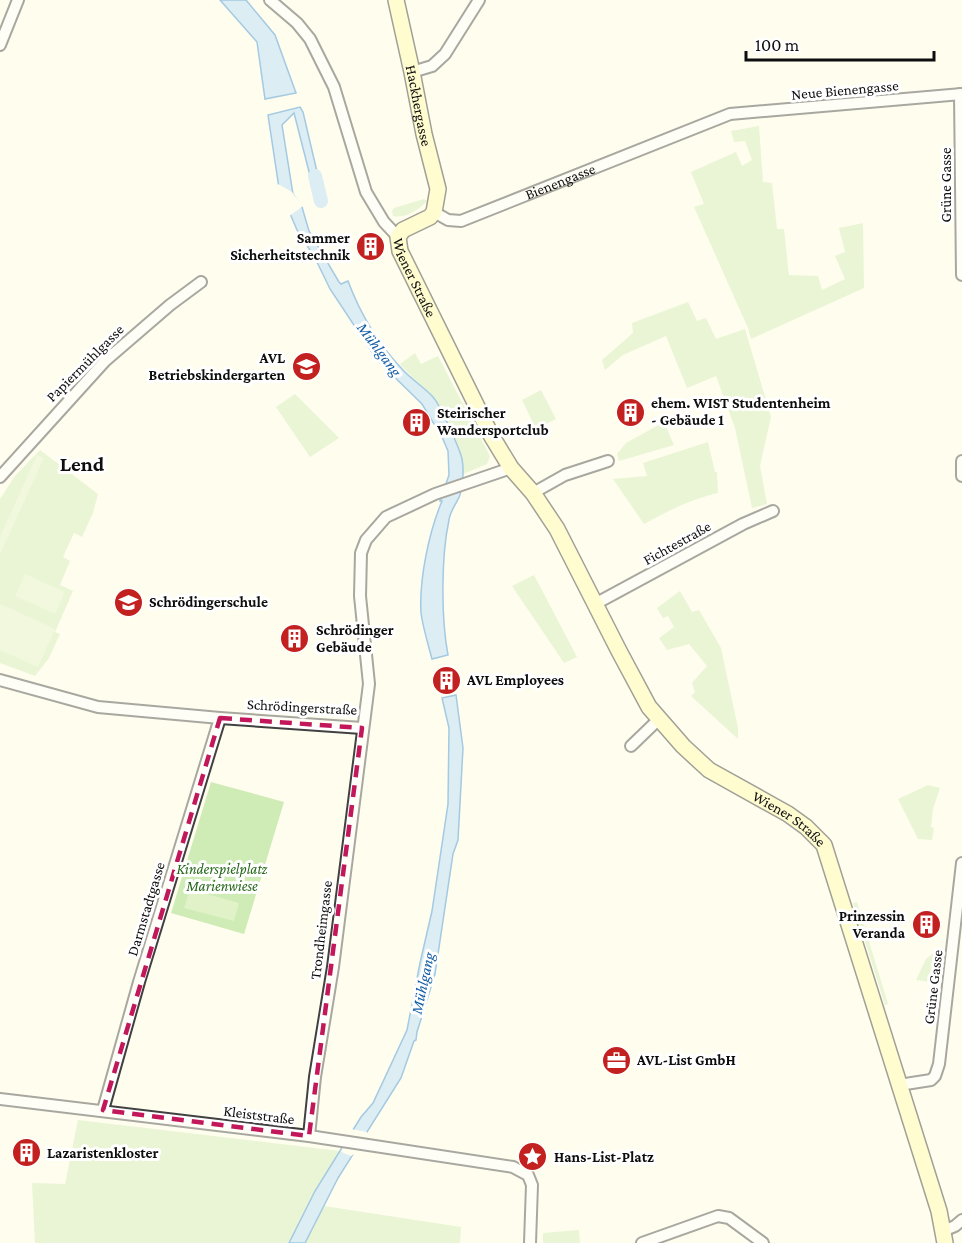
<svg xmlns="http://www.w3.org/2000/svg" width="962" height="1243" font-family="'Crimson Pro',serif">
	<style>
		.green { fill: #cfebb6 }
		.pitch { fill: #e1f2c8 }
		.water { fill: #b1daf8; stroke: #358bd2; stroke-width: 1.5 }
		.pier { fill: #fffdee }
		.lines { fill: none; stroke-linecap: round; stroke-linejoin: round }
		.canal { stroke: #b1daf8; stroke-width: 14 }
		.street-casing { stroke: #414141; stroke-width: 14 }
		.secondary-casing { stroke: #303030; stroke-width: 18 }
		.street { stroke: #fff; stroke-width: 10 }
		.secondary { stroke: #fffaa9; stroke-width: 15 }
		.marked { fill: none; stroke: #c2185b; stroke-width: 4.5; stroke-dasharray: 12 8; stroke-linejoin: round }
		.labels { text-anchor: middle; stroke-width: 6; stroke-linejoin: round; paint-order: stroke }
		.street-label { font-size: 15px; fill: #0e0e0e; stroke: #fff }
		.poi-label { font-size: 15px; font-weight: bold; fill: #0e0e0e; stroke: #fff; text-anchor: start }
		.park-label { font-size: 15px; font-style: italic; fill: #27681b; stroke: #fff }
		.water-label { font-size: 16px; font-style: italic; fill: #125da4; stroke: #fff }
		.district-label { font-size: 21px; font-weight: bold; fill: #0e0e0e; stroke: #fff }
	</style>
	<rect width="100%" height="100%" fill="#fffdee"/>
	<g class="green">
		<polygon points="759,126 763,182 772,183 777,229 784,229 789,275 818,276 822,290 845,279 835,256 845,252 839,228 863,223 864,288 751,339 748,328 694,207 704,204 691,172 736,152 742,166 752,160 745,141 734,142 731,131"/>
		<path d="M 424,199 L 427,201 C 419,210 404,219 393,216 L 392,211 L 394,208 Z"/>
		<polygon points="688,302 697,321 706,318 716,339 745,329 771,417 760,466 767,504 752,508 735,428 716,376 687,388 666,336 623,355 605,370 602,360 633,333 632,323"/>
		<polygon points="415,353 421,364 438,356 490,456 487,464 463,474 462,458 435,399 421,387 400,364"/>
		<polygon points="541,390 556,419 536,429 522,400"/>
		<polygon points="295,394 339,438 310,457 276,407"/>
		<polygon points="664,422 674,445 619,461 617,454 626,443"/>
		<path d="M 708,442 L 715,472 L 717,472 L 718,493 C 691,499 668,511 644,524 L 613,479 L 647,476 L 643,463 Z"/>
		<polygon points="40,450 98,494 93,513 82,537 74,533 63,557 70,561 60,585 73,591 55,632 60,634 49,658 35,676 0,663 0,499 15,476"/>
		<polygon points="534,575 577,657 564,663 512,586"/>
		<polygon points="680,591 692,612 699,610 721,648 738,728 738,739 691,696 695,692 692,683 707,666 689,644 667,650 659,638 674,627 668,616 663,618 657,608"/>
		<polygon points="211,782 284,802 244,934 171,913"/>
		<polygon points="928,785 940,788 933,809 931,827 934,828 932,840 918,839 898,799"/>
		<polygon points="857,902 888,1004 885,1005 853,903"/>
		<polygon points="935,952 941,958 938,983 916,980 926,959"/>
		<polygon points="78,1120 340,1151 330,1195 324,1206 461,1227 460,1243 35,1243 32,1183 65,1184"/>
		<polygon points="579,1230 580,1243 543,1243 543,1233"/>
	</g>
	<g class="pitch">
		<polygon points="37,455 44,458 0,554 0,537"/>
		<polygon points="25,574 65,592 55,614 15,596"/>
		<polygon points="0,604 55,629 38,667 0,650"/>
		<polygon points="190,889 239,903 234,921 184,908"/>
	</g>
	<g class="water">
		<polygon points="220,0 246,0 275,35 296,93 265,99 257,42"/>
		<path d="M 300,107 L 303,112 L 322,193 L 315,195 L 294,113 L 282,125 L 293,194 L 302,207 L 309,231 L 339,282 L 341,284 L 348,281 C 360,313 379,345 403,370 C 412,380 424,387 433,397 C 439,403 460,449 462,459 C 464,469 463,485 460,495 C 457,503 450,511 449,520 C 441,557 441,618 448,655 L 432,659 C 428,644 423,628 421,613 C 419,579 429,532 442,501 L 440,501 L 449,475 L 448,451 L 442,437 L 422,404 L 377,360 L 330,289 L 315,258 L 297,230 L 279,188 L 268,115 Z"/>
		<polygon points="456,695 463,748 458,840 453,854 435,974 417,1032 416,1040 414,1041 401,1078 338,1178 305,1243 289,1243 315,1191 361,1117 373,1103 407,1030 420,963 432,911 448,804 449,728 442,698"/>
	</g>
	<g class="pier">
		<polygon points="278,184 292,192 303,206 288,217 277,187"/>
		<polygon points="351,1129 367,1132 368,1135 358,1152 351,1156 341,1152"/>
	</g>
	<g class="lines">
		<polyline class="canal" points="315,176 321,201"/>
		<defs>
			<g id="street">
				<polyline points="270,0 297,23 310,39 334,87 366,192 384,222 398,237"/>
				<polyline points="0,45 18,0"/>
				<polyline points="412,72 432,66 445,54 479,0"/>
				<polyline points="960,94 962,275"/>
				<path id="s1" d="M 434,212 L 448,220 L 461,221 L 730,114 L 962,94"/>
				<polyline points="962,461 962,476"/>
				<polyline points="0,477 105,361 170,305 201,282"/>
				<polyline points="533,493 565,475 608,461"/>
				<polyline points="595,604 743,524 773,511"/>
				<polyline points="0,680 98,707 220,718 362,728"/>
				<polyline points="631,746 659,719"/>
				<polyline points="899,1085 931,1080 935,1076 939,1064 962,863"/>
				<polyline points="0,1099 309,1136 513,1167 528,1175 532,1185 530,1243"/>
				<polyline points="103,1110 139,982 220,718"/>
				<polyline points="309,1136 315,1077 333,967 369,684 360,596 361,553 366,540 386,517 435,494 511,468"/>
				<polyline points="943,1231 955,1226 962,1220"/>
				<polyline points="642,1243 718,1216 729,1218 763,1243"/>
			</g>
			<g id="secondary">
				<path id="s2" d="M 396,0 L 412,72 L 424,134 L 438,189 L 434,212 L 430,217 L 403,230 L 398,237 L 400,251 L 491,435 L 511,468 L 533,493 L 557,529 L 619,651 L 649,707 L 683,746 L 709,770 L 788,814 L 806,827 L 824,845 L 939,1211 L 945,1243"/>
			</g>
		</defs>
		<use href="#street" class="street-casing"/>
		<use href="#secondary" class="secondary-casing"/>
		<use href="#street" class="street"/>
		<use href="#secondary" class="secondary"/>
	</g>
	<path d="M0 0H962V1243H0ZM 220,718 L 362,728 L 309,1136 L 103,1110 Z" fill="#fffdee" fill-opacity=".55" fill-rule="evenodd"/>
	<path class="marked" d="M 220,718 L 362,728 L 309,1136 L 103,1110 Z"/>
	<defs>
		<symbol id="building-disc" viewBox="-11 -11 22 22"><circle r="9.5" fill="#c32120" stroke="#fff"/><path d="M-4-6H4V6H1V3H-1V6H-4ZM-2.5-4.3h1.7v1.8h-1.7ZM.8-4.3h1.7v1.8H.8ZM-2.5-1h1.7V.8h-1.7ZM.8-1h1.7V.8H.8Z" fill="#fff"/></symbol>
		<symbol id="school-disc" viewBox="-11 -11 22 22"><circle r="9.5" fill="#c32120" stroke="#fff"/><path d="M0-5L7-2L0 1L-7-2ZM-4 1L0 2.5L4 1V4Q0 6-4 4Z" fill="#fff"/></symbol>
		<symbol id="office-disc" viewBox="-11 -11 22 22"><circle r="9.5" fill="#c32120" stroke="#fff"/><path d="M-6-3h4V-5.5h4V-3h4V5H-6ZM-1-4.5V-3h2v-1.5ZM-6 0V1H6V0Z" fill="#fff"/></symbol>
		<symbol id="sight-disc" viewBox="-11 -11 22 22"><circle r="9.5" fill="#c32120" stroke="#fff"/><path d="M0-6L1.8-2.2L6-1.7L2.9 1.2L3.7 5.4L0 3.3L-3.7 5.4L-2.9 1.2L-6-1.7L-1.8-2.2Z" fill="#fff"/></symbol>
	</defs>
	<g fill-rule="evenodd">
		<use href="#building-disc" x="354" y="230" width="33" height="33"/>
		<use href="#school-disc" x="290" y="350" width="33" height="33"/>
		<use href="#building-disc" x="614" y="396" width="33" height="33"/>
		<use href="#building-disc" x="400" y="406" width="33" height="33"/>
		<use href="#school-disc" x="112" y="586" width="33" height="33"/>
		<use href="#building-disc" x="278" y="622" width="33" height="33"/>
		<use href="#building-disc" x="430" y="664" width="33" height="33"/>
		<use href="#building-disc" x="910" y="908" width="33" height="33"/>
		<use href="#office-disc" x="600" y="1044" width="33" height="33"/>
		<use href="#building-disc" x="10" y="1136" width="33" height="33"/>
		<use href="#sight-disc" x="516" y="1140" width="33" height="33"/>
	</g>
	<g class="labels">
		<g class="street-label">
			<text transform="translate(845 90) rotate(-5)" y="5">Neue Bienengasse</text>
			<text dy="5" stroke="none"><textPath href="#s2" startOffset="108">Hackhergasse</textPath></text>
			<text dy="5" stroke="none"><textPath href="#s1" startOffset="136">Bienengasse</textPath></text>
			<text transform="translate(946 185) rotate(-90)" y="5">Grüne Gasse</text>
			<text dy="5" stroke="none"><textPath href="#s2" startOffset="306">Wiener Straße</textPath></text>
			<text transform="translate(85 363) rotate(-45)" y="5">Papiermühlgasse</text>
			<text transform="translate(677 543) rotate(-29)" y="5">Fichtestraße</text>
			<text transform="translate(302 707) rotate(3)" y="5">Schrödingerstraße</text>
			<text dy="5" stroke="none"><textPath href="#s2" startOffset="978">Wiener Straße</textPath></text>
			<text transform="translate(146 909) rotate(-73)" y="5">Darmstadtgasse</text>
			<text transform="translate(321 930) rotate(-83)" y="5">Trondheimgasse</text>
			<text transform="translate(933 987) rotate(-83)" y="5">Grüne Gasse</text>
			<text transform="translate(259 1115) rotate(7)" y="5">Kleiststraße</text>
		</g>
		<g class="poi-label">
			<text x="350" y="243" text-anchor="end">Sammer<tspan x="350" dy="17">Sicherheitstechnik</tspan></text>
			<text x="285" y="363" text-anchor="end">AVL<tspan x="285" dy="17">Betriebskindergarten</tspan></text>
			<text x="651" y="408">ehem. WIST Studentenheim<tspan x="651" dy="17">- Gebäude 1</tspan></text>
			<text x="437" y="418">Steirischer<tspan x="437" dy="17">Wandersportclub</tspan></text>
			<text x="149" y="607">Schrödingerschule</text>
			<text x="316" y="635">Schrödinger<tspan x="316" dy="17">Gebäude</tspan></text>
			<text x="467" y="685">AVL Employees</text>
			<text x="905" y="921" text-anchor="end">Prinzessin<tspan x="905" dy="17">Veranda</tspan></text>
			<text x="637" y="1065">AVL-List GmbH</text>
			<text x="47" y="1158">Lazaristenkloster</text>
			<text x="554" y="1162">Hans-List-Platz</text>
		</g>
		<g class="park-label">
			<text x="222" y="874">Kinderspielplatz<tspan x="222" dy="17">Marienwiese</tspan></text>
		</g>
		<g class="water-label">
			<text transform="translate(380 349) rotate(53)" y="6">Mühlgang</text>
			<text transform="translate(422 983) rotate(-78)" y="6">Mühlgang</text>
		</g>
		<g class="district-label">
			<text x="82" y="471">Lend</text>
		</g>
	</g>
	<path d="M746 51v9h188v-9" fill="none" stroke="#0e0e0e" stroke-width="3"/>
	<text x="755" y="51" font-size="18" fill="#0e0e0e" stroke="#ffffff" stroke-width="4.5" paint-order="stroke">100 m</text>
</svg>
